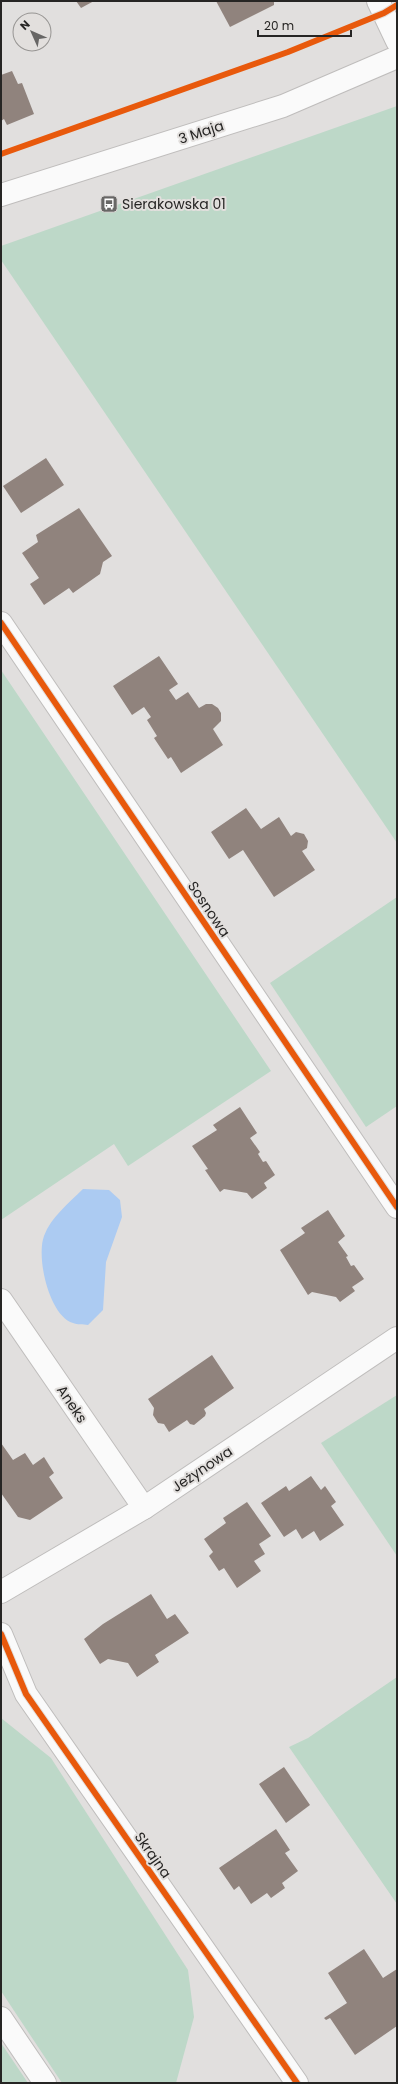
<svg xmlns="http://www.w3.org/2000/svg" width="398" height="2084" font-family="Poppins,sans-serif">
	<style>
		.green { fill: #bdd8c8 }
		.water { fill: #accbf2 }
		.building { fill: #90837d }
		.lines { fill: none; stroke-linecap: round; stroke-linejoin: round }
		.minor-casing { stroke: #bfbdbc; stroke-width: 24 }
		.tertiary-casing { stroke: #bfbdbc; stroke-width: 24 }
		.minor { stroke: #fafafa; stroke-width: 22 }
		.tertiary { stroke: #fafafa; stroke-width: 22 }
		.cycleway-casing { stroke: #e2dfdd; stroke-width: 8 }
		.cycleway { stroke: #e8590c; stroke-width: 6 }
		.labels { text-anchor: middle; stroke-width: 4; stroke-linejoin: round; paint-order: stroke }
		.street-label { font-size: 14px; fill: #262524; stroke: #e2dfdd }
		.poi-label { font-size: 14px; fill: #262524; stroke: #e2dfdd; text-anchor: start }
	</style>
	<rect width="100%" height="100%" fill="#e1dfde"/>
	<g class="green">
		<polygon points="397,106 397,843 1,260 1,246"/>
		<polygon points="1,670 271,1071 128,1166 114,1144 1,1220"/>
		<polygon points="397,897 397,1106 366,1127 270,983"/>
		<polygon points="397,1395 397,1556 321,1443"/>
		<polygon points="397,1677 397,1904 289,1747 308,1738"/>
		<polygon points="1,1718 51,1758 188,1970 194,2017 176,2083 62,2083 1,1991"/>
		<polygon points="1,2043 28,2083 1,2083"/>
	</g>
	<path class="water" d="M 83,1189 L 109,1190 L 120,1200 L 122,1217 L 106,1262 L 103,1310 L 88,1325 C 83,1324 77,1325 73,1323 C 49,1316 36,1257 44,1236 C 51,1217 69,1203 83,1189 Z"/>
	<g class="building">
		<polygon points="76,1 94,1 81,8"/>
		<polygon points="216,1 274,1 274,5 230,27"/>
		<polygon points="12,71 18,84 22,83 34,114 7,125 4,119 1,121 1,75"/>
		<polygon points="46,458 64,485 21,513 3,486"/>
		<polygon points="79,508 112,556 103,562 100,574 73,593 69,588 44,605 30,584 39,578 22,553 38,542 36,535"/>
		<polygon points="159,656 178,684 169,690 176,700 188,692 199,708 206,704 212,704 218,708 221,713 221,721 213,729 223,745 181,773 171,757 168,759 154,738 157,736 147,720 151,717 144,707 132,715 113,686"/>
		<polygon points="246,808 261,829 279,817 291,836 296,832 304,834 308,841 307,848 302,851 315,870 274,897 243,850 229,859 211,832"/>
		<polygon points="240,1107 257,1133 250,1138 260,1152 258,1154 263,1162 266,1161 275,1175 264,1183 267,1188 252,1199 247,1193 224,1189 220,1192 205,1170 208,1169 192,1146 217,1130 213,1125"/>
		<polygon points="328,1210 345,1236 338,1242 348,1256 346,1257 351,1266 354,1265 364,1279 352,1287 355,1291 340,1302 336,1297 312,1292 308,1295 280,1250 305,1233 301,1228"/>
		<polygon points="212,1355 234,1388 204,1409 206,1413 205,1416 194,1425 190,1424 187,1420 169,1432 164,1424 158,1423 153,1415 154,1408 148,1399"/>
		<polygon points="1,1443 13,1460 25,1453 33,1465 44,1457 54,1473 49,1477 63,1498 30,1520 18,1517 1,1493"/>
		<polygon points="311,1476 321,1490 325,1486 336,1502 331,1506 344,1525 320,1541 314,1531 302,1539 296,1529 284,1537 261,1503 286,1486 289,1491"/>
		<polygon points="247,1502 271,1536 259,1544 265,1554 254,1561 261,1571 237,1588 224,1568 219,1571 209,1556 213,1552 204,1539 226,1523 223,1518"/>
		<polygon points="151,1594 167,1619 175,1614 189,1633 155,1655 159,1662 137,1677 128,1663 108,1659 100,1664 84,1639 103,1624"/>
		<polygon points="284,1767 310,1805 286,1823 259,1784"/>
		<polygon points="276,1829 290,1850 285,1853 298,1871 282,1883 285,1888 271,1898 267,1893 251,1904 239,1886 234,1890 219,1868"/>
		<polygon points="364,1949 383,1978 397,1969 397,2026 355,2055 330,2018 326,2020 324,2018 347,2003 328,1973"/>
	</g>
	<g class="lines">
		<defs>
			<g id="minor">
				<polyline points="378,1 397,41"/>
				<polyline points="1,623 397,1207"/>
				<polyline points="1,1300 144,1508"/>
				<polyline points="1,1592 144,1508 397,1338"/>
				<polyline points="1,1634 26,1694 297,2083"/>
				<polyline points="1,2018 45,2083"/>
			</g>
			<polyline id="tertiary" points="1,195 283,106 397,57"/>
		</defs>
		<use href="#minor" class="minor-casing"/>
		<use href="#tertiary" class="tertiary-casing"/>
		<use href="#minor" class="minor"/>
		<use href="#tertiary" class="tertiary"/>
		<defs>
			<g id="cycleway">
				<polyline points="1,154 288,52 384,13 397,5"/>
				<polyline points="1,623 397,1207"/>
				<polyline points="1,1634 26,1694 297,2083"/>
			</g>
		</defs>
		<use href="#cycleway" class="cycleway-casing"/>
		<use href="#cycleway" class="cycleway"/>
	</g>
	<defs>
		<symbol id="bus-square" viewBox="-11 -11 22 22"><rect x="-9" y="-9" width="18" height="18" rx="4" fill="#676665" stroke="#e2dfdd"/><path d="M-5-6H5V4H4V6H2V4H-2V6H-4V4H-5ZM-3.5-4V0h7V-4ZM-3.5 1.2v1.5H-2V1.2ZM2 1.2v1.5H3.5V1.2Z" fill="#fff"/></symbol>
	</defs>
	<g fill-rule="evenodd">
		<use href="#bus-square" x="99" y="194" width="20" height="20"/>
	</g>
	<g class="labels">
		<g class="street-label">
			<text transform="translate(201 132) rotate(-18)" y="5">3 Maja</text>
			<text transform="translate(209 909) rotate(56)" y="5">Sosnowa</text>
			<text transform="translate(72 1404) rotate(56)" y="5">Aneks</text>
			<text transform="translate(202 1469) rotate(-34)" y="5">Jeżynowa</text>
			<text transform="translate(153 1855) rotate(55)" y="5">Skrajna</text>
		</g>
		<g class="poi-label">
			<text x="122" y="209">Sierakowska 01</text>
		</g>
	</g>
	<rect width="398" height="2084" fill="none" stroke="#262524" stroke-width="4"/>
	<g transform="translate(32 32) rotate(315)"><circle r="19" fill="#e2dfdd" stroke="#979593"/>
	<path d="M0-3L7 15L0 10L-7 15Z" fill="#676665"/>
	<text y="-6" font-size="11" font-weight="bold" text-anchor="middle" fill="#262524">N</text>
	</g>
	<path d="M258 30v6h93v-6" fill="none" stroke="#262524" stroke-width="2"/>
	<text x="264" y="30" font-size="12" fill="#262524" stroke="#e2dfdd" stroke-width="3" paint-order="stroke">20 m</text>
</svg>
